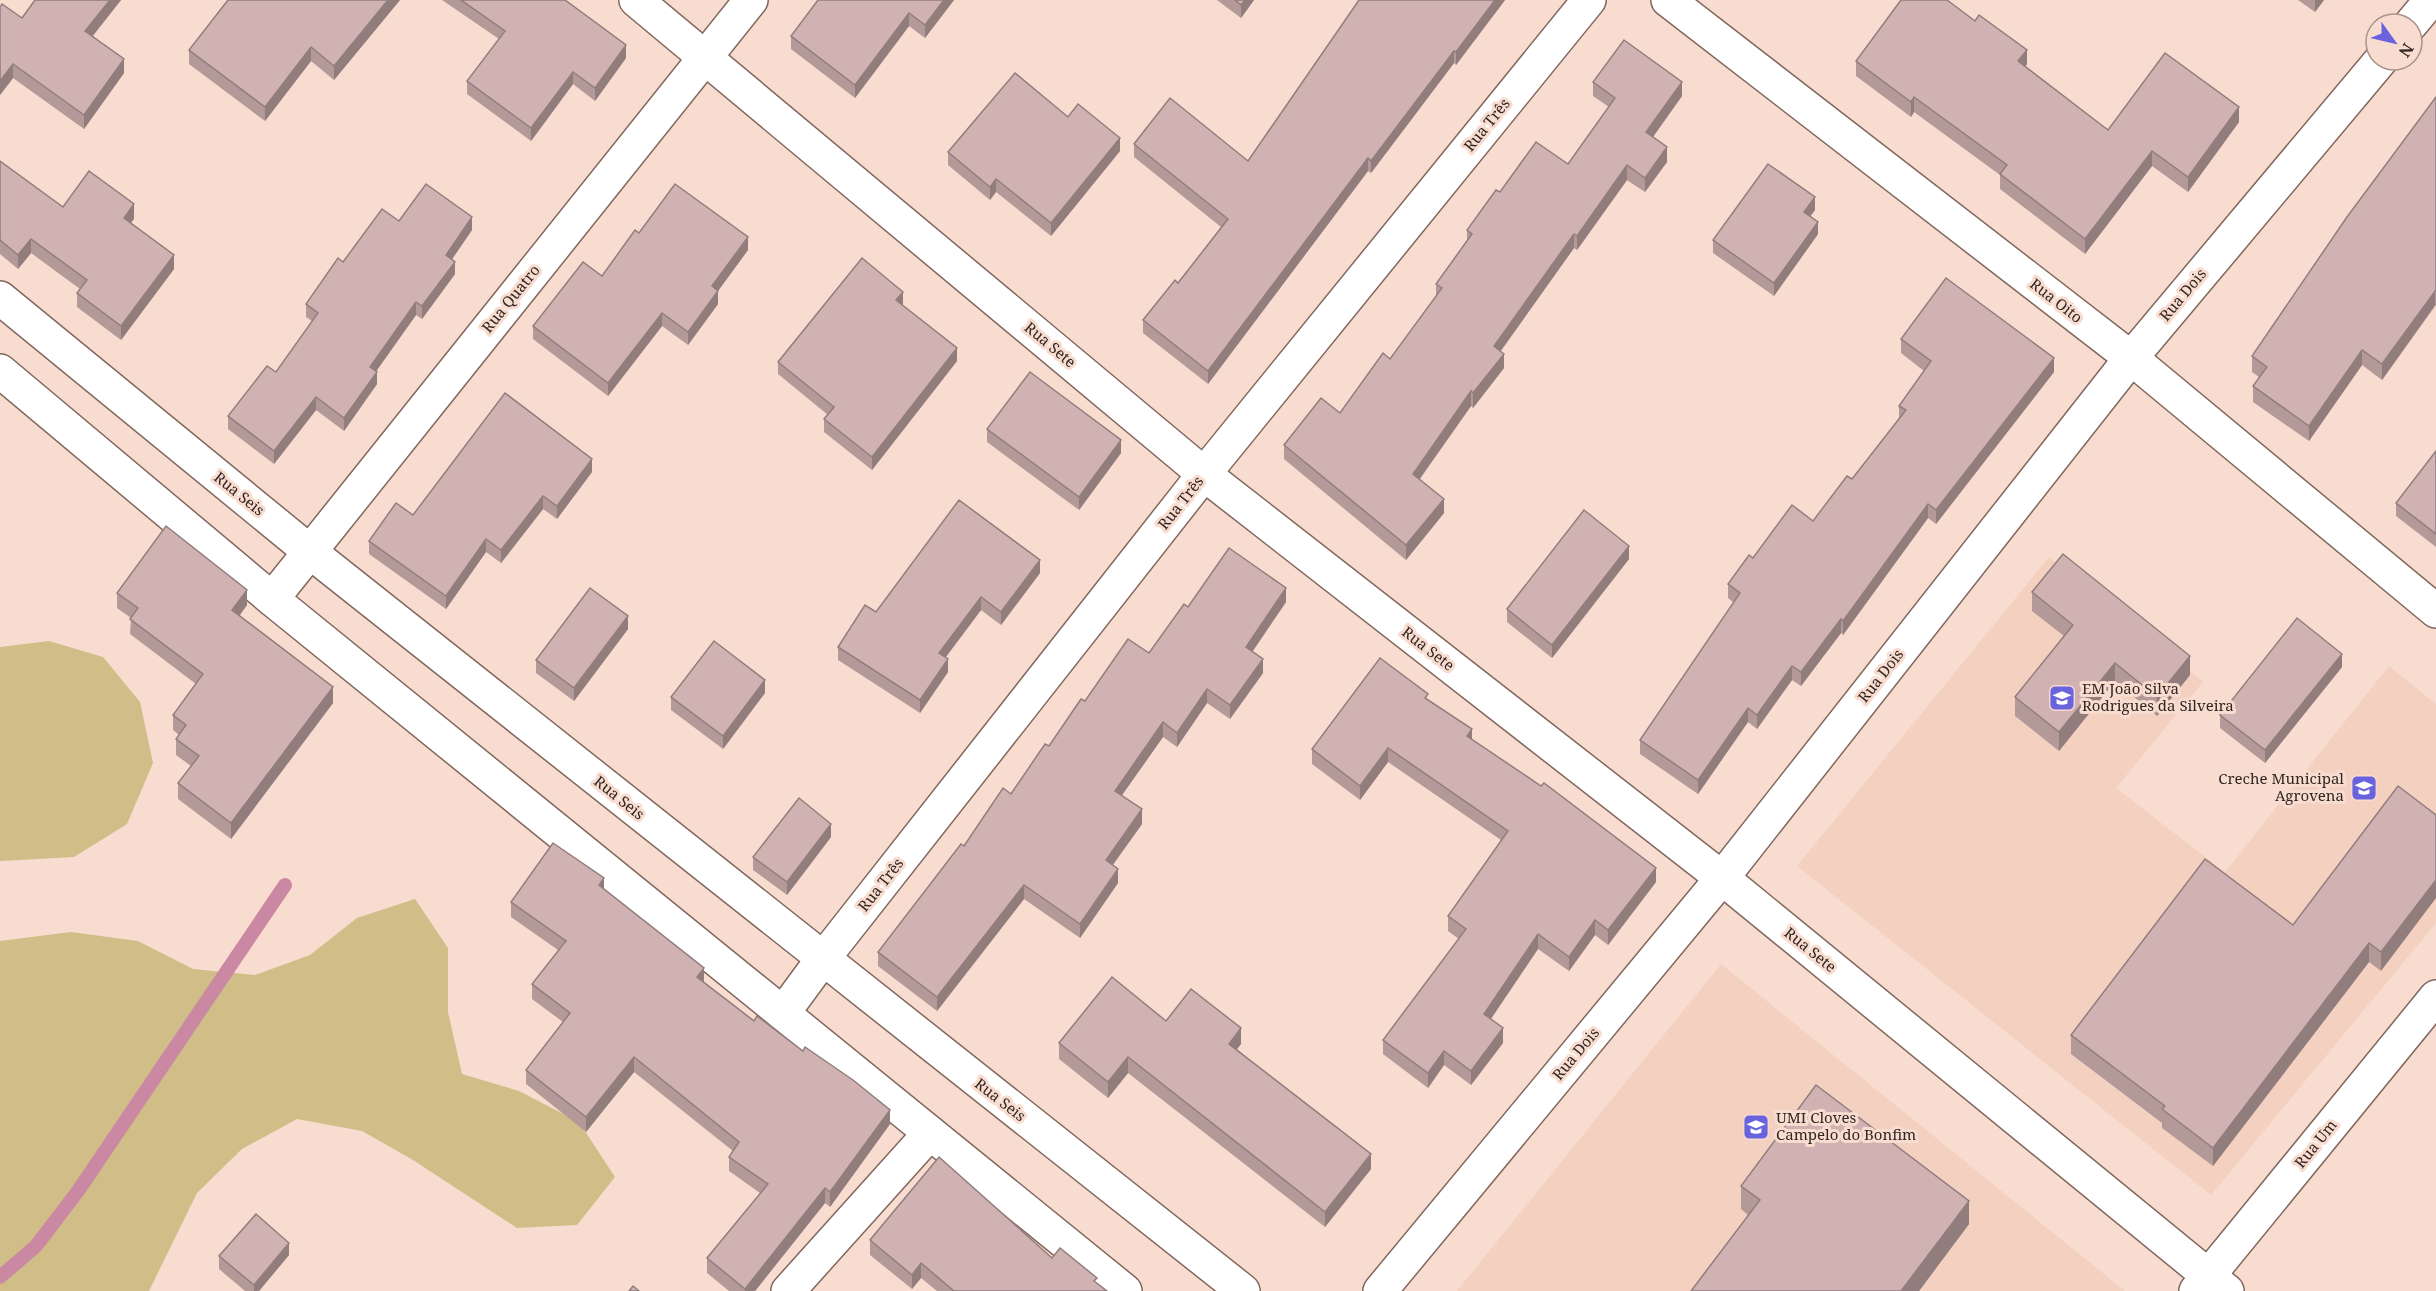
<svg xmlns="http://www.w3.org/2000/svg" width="2436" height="1291" font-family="'Noto Serif',serif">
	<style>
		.built { fill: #f4d0c1 }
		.green { fill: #d0bd88 }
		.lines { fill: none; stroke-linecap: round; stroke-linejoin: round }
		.stream { stroke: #cb88a3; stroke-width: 14 }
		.minor-casing { stroke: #81675d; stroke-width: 36 }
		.minor { stroke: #fff; stroke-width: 33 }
		.wall { fill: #b49999 }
		.shaded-wall { fill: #927d7d }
		.building { fill: #d1b2b2; stroke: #927d7d; stroke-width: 1.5 }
		.labels { text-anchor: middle; stroke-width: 6; stroke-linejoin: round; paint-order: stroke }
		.street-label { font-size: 15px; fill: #312622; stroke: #f9dcd0 }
		.poi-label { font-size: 15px; fill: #312622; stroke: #f9dcd0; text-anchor: start }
	</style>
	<rect width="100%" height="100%" fill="#f9dcd0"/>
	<g class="built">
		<polygon points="2049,557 2203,682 2116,788 2225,872 2389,666 2436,704 2436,923 2211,1195 1797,866"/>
		<polygon points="1721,964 2125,1291 1457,1291"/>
	</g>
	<g class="green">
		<polygon points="49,641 103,657 140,702 153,763 127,824 74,857 0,861 0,647"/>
		<polygon points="415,899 448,948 448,1012 462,1074 519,1091 579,1122 615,1177 577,1225 517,1228 413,1160 362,1131 297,1119 242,1149 197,1193 149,1291 0,1291 0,941 71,932 138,941 193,969 255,975 310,955 357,918"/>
	</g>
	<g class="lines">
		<polyline class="stream" points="0,1277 36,1246 78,1191 285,885"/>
		<defs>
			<g id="minor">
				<polyline points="636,0 1204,474 1722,878 2227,1291"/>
				<polyline points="1668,0 2131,358 2436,611"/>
				<polyline points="2411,24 2431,0"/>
				<polyline points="0,298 309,551 1243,1291"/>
				<polyline points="0,371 272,599 1125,1291"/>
				<polyline points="272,599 751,0"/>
				<polyline points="783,1013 822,960 1204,474 1589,0"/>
				<polyline points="788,1291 930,1133"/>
				<polyline points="1380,1291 1722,878 2131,358 2381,60"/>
				<polyline points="2196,1291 2436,997"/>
			</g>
		</defs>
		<use href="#minor" class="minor-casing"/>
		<use href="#minor" class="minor"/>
	</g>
	<g class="wall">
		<polygon points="35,0 121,0 93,36 124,73 84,129 13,78 0,95 0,7 22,18"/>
		<polygon points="228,0 400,0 334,80 311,61 265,121 189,64 189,50"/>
		<polygon points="442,0 565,0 626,58 595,101 573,84 531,141 467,94 467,81 499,39"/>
		<polygon points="954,0 925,38 909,26 855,98 791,49 791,36"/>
		<polygon points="1217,0 1254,0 1241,18"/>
		<polygon points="1505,0 1456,65 1454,63 1371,173 1368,171 1208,384 1143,333 1143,320 1178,283 1221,227 1134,157 1134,144 1248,161"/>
		<polygon points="2298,0 2324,0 2315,12"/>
		<polygon points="1856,61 2027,64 2025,67 2108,130 2239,122 2188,192 2152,166 2085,254 2000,189 2000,175 1914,112 1911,117 1856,76"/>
		<polygon points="1593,82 1682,96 1652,137 1667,162 1645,192 1627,180 1577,250 1574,248 1501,351 1504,368 1473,408 1471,406 1420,479 1444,513 1406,560 1284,459 1284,445 1340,413 1390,359 1436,297 1436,284 1467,240 1467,230 1500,192 1568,164 1609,107 1593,96"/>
		<polygon points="2436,97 2436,305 2382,380 2362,365 2309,441 2253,402 2253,386 2259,377 2252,372 2252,356"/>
		<polygon points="1068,117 1120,151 1051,236 996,192 990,200 948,165 948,152"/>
		<polygon points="0,161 63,207 134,219 130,223 174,269 121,340 77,307 77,293 80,289 31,253 18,269 0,254"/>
		<polygon points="1815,210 1810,216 1818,234 1774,296 1713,253 1713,240"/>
		<polygon points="399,221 472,230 452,259 455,274 422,319 416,315 376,371 377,384 344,431 316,410 274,464 228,429 228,416 276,372 312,321 306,317 306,304 343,262"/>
		<polygon points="639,233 748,250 718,291 718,304 688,345 662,326 608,396 533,339 533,326 602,276"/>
		<polygon points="903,304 902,305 957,361 872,470 824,432 824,419 828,415 778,374 778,362"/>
		<polygon points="1901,339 2054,372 1936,524 1928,518 1843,635 1841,633 1801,686 1792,680 1757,729 1748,722 1698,794 1640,754 1640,740 1734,603 1728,598 1728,584 1753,558 1813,521 1852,479 1899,418 1899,406 1924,371 1901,353"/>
		<polygon points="987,429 1121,453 1079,510 987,442"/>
		<polygon points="2436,451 2436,547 2396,516 2396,503"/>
		<polygon points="592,472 557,519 543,509 501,563 486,552 446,609 369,554 369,541 413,515"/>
		<polygon points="1629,559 1552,658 1507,622 1507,609"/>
		<polygon points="1040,573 1001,625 981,610 946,657 948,672 920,713 838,660 838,647 876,612"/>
		<polygon points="2032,592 2190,675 2157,716 2115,681 2059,751 2015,716 2015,697 2064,636 2032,611"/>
		<polygon points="117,593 247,605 239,616 333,703 231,839 178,799 178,783 191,766 176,755 176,739 179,735 173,730 173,715 196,684 130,634 131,618 117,608"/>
		<polygon points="1286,602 1252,652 1263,673 1230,719 1207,703 1177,747 1163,737 1122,795 1142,824 1113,865 1118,883 1080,938 1024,899 937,1011 878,966 878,952 964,846 1011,794 1085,701 1149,653 1188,607"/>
		<polygon points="628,629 574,701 536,673 536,660"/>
		<polygon points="2342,667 2265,763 2220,728 2220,715"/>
		<polygon points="765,693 723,749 671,710 671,697"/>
		<polygon points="1428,700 1472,739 1656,882 1608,945 1595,935 1569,971 1538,949 1491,1019 1503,1043 1471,1085 1444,1065 1428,1088 1383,1054 1383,1040 1459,939 1448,931 1448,916 1501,840 1388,762 1360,800 1312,764 1312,749"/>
		<polygon points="2398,786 2381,971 2369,962 2213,1166 2162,1128 2162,1123 2071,1054 2071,1035 2293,925"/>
		<polygon points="831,837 787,895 753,870 753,857"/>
		<polygon points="604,889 704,982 890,1124 830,1207 825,1203 755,1291 729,1291 707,1273 707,1258 760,1193 729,1171 729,1157 733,1151 634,1072 586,1132 526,1084 526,1070 563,1022 532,999 532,984 558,950 511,917 511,902"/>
		<polygon points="1166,1021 1241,1044 1237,1049 1371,1169 1325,1227 1128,1073 1108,1098 1059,1059 1059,1043"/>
		<polygon points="1741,1186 1969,1224 1919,1291 1691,1291 1748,1215 1741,1209"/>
		<polygon points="870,1240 1052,1258 1097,1283 1107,1291 937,1291 921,1278 912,1289 870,1255"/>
		<polygon points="289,1255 259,1291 245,1291 219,1269 219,1256"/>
	</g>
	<g class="shaded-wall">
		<polygon points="110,0 121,0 85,45 85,31"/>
		<polygon points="388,0 400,0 334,80 334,66"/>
		<polygon points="944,0 954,0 925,38 925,25"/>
		<polygon points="1245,0 1254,0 1241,18 1241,5"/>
		<polygon points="1495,0 1505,0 1456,65 1456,52"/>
		<polygon points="2315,0 2324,0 2315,12"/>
		<polygon points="909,13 909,26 855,98 855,85"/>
		<polygon points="626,45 626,58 595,101 595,88"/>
		<polygon points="311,47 311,61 265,121 265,107"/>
		<polygon points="2027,50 2027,64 2018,76 2018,61"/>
		<polygon points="1454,51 1454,63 1371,173 1371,161"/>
		<polygon points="124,59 124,73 84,129 84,115"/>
		<polygon points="13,64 13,78 0,95 0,81"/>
		<polygon points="573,72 573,84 531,141 531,128"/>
		<polygon points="1682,82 1682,96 1646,147 1646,132"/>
		<polygon points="1914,97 1914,112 1911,117 1911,102"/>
		<polygon points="2239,107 2239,122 2188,192 2188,177"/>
		<polygon points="1120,138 1120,151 1051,236 1051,223"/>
		<polygon points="1667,147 1667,162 1645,192 1645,178"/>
		<polygon points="2152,151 2152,166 2085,254 2085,239"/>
		<polygon points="1368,158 1368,171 1208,384 1208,371"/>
		<polygon points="1627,165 1627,180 1577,250 1577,236"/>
		<polygon points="996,179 996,192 990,200 990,187"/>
		<polygon points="1815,197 1815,210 1804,225 1804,212"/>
		<polygon points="134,204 134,219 124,232 124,218"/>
		<polygon points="472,217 472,230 446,268 446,255"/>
		<polygon points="1818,222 1818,234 1774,296 1774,283"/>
		<polygon points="1574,234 1574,248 1494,360 1494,346"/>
		<polygon points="748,237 748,250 712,299 712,286"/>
		<polygon points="31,239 31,253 18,269 18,255"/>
		<polygon points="174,255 174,269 121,340 121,326"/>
		<polygon points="455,262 455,274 422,319 422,306"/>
		<polygon points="2435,290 2435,305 2382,380 2382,364"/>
		<polygon points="718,291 718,304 688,345 688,332"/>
		<polygon points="903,292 903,304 896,313 896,300"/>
		<polygon points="416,302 416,315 370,380 370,367"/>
		<polygon points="662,313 662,326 608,396 608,383"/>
		<polygon points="957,348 957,361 872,470 872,457"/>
		<polygon points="2362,350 2362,365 2309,441 2309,426"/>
		<polygon points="1504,354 1504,368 1473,408 1473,393"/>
		<polygon points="2054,358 2054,372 1936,524 1936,510"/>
		<polygon points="377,372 377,384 344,431 344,418"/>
		<polygon points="1471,391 1471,406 1413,488 1413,474"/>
		<polygon points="316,397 316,410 274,464 274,451"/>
		<polygon points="1121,440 1121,453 1079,510 1079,497"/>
		<polygon points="592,459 592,472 557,519 557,506"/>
		<polygon points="543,496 543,509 501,563 501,550"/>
		<polygon points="1444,499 1444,513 1406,560 1406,545"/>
		<polygon points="1928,504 1928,518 1843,635 1843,621"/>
		<polygon points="486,539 486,552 446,609 446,596"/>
		<polygon points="1629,546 1629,559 1552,658 1552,645"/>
		<polygon points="1040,560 1040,573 1001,625 1001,612"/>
		<polygon points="1286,588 1286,602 1246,661 1246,647"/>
		<polygon points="247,590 247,605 232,626 232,610"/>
		<polygon points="981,597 981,610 939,666 939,653"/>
		<polygon points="628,616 628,629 574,701 574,688"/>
		<polygon points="1841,619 1841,633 1801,686 1801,672"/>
		<polygon points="2342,654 2342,667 2265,763 2265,750"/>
		<polygon points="2190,656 2190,675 2157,716 2157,697"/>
		<polygon points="948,659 948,672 920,713 920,700"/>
		<polygon points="1263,659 1263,673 1230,719 1230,705"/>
		<polygon points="2115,663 2115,681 2059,751 2059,732"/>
		<polygon points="1792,666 1792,680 1757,729 1757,715"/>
		<polygon points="765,680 765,693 723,749 723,736"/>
		<polygon points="333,687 333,703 231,839 231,823"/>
		<polygon points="1207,689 1207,703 1177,747 1177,733"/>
		<polygon points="1748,708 1748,722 1698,794 1698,780"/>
		<polygon points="1163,722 1163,737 1115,805 1115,791"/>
		<polygon points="1472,729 1472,744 1467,736"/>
		<polygon points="1388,748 1388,762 1360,800 1360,786"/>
		<polygon points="1142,809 1142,824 1106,874 1106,860"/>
		<polygon points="831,824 831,837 787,895 787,882"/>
		<polygon points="1656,868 1656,882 1608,945 1608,930"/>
		<polygon points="1118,869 1118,883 1080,938 1080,924"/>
		<polygon points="604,878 604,893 599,885"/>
		<polygon points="2436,880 2436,898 2381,971 2381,952"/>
		<polygon points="1024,885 1024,899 937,1011 937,997"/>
		<polygon points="1595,920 1595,935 1569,971 1569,957"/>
		<polygon points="1538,934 1538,949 1484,1029 1484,1014"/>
		<polygon points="2369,943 2369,962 2213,1166 2213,1148"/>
		<polygon points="704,968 704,983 697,977"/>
		<polygon points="1241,1028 1241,1044 1229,1059 1229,1044"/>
		<polygon points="1503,1028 1503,1043 1471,1085 1471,1071"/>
		<polygon points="1444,1051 1444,1065 1428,1088 1428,1073"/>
		<polygon points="634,1057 634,1072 586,1132 586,1117"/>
		<polygon points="1128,1057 1128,1073 1108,1098 1108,1082"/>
		<polygon points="890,1110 890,1124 830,1207 830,1192"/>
		<polygon points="1371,1154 1371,1169 1325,1227 1325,1212"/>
		<polygon points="825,1188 825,1203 755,1291 745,1291 745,1289"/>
		<polygon points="1969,1201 1969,1224 1919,1291 1901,1291"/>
		<polygon points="289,1243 289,1255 259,1291 254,1291 254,1285"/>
		<polygon points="921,1263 921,1278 912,1289 912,1275"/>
	</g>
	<g class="building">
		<polygon points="35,0 110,0 85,31 124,59 84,115 13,64 0,81 0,7 2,4 22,18"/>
		<polygon points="228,0 388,0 334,66 311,47 265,107 189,50"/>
		<polygon points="461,0 565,0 626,45 595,88 573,72 531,128 467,81 505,31"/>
		<polygon points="818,0 944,0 925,25 909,13 855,85 791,36"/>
		<polygon points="1235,0 1245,0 1241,5"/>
		<polygon points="1359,0 1495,0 1456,52 1454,51 1371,161 1368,158 1208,371 1143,320 1175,280 1178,283 1228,219 1134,144 1170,98 1248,161"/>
		<polygon points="1901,0 1947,0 1975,21 1979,15 2027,50 2018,61 2108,130 2165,53 2239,107 2188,177 2152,151 2085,239 2000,174 2007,165 1914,97 1911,102 1856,61"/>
		<polygon points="1624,40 1682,82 1646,132 1667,147 1645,178 1627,165 1577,236 1574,234 1494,346 1504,354 1473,393 1471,391 1413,474 1444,499 1406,545 1284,445 1321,398 1340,413 1383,353 1390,359 1442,288 1436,284 1472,234 1467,230 1496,190 1500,192 1536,142 1568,164 1615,98 1593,82"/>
		<polygon points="1015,73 1068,117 1078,104 1120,138 1051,223 996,179 990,187 948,152"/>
		<polygon points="2436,97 2436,290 2382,364 2362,350 2309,426 2253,386 2267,367 2252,356 2347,217"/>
		<polygon points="0,161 63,207 89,171 134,204 124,218 174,255 121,326 77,293 87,280 31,239 18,255 0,240"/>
		<polygon points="1768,164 1815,197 1804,212 1818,222 1774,283 1713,240"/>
		<polygon points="426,184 472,217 446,255 455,262 422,306 416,302 370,367 377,372 344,418 316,397 274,451 228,416 267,366 276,372 318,313 306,304 338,258 343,262 382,209 399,221"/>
		<polygon points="675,184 748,237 712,286 718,291 688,332 662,313 608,383 533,326 583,262 602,276 635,230 639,233"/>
		<polygon points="862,258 903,292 896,300 957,348 872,457 824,419 834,407 778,362"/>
		<polygon points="1946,278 2054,358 1936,510 1928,504 1843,621 1841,619 1801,672 1792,666 1757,715 1748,708 1698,780 1640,740 1740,593 1728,584 1749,555 1753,558 1792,505 1813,521 1847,476 1852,479 1906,410 1899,406 1931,361 1901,339"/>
		<polygon points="1030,372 1121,440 1079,497 987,429"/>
		<polygon points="505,393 592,459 557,506 543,496 501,550 486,539 446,596 369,541 396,503 413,515"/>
		<polygon points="2436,451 2436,534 2396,503"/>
		<polygon points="959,500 1040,560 1001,612 981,597 939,653 948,659 920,700 838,647 865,605 876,612"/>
		<polygon points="1584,510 1629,546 1552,645 1507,609"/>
		<polygon points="166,526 247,590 232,610 333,687 231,823 178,783 199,756 176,739 186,725 173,715 203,674 130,619 138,608 117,593"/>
		<polygon points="1229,548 1286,588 1246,647 1263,659 1230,705 1207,689 1177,733 1163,722 1115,791 1142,809 1106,860 1118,869 1080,924 1024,885 937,997 878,952 961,844 964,846 1003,788 1011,794 1045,744 1049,746 1081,699 1085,701 1128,639 1149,653 1184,604 1188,607"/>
		<polygon points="2063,554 2190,656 2157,697 2115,663 2059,732 2015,697 2073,625 2032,592"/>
		<polygon points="590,588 628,616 574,688 536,660"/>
		<polygon points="2297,618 2342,654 2265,750 2220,715"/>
		<polygon points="714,641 765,680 723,736 671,697"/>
		<polygon points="1380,658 1428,694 1425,698 1472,729 1467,736 1541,786 1544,783 1656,868 1608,930 1595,920 1569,957 1538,934 1484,1014 1503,1028 1471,1071 1444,1051 1428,1073 1383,1040 1466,929 1448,916 1508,831 1388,748 1360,786 1312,749"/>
		<polygon points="2398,786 2436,815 2436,880 2381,952 2369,943 2213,1148 2162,1109 2165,1106 2071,1035 2205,859 2293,925"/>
		<polygon points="799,798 831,824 787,882 753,857"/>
		<polygon points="553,843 604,878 599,885 704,968 697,977 754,1021 757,1016 803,1051 805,1047 853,1080 890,1110 830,1192 825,1188 745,1289 707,1258 768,1184 729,1157 739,1142 634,1057 586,1117 526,1070 570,1013 532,984 566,941 511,902"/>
		<polygon points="1112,977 1166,1021 1191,989 1241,1028 1229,1044 1371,1154 1325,1212 1128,1057 1108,1082 1059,1043"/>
		<polygon points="1816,1085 1969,1201 1901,1291 1691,1291 1760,1200 1741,1186"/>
		<polygon points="939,1157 1052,1258 1060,1248 1097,1278 1094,1281 1107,1291 954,1291 921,1263 912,1275 870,1240"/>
		<polygon points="256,1214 289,1243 254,1285 219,1256"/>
		<polygon points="633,1286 639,1291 629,1291"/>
	</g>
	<defs>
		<symbol id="school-square" viewBox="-11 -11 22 22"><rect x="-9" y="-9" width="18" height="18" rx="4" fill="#6964dd" stroke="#f9dcd0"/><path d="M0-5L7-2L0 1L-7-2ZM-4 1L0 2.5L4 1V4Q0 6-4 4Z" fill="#fff"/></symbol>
	</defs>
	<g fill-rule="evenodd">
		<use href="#school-square" x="2047" y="683" width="30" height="30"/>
		<use href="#school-square" x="2349" y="773" width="30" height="30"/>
		<use href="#school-square" x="1741" y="1112" width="30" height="30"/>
	</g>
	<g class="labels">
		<g class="street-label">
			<text transform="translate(1487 125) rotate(-51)" y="5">Rua Três</text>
			<text transform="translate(2183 295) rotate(-50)" y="5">Rua Dois</text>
			<text transform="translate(511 299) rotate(-51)" y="5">Rua Quatro</text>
			<text transform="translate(2056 301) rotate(38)" y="5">Rua Oito</text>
			<text transform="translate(1050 345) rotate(40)" y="5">Rua Sete</text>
			<text transform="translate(239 494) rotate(39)" y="5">Rua Seis</text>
			<text transform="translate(1181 503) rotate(-52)" y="5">Rua Três</text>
			<text transform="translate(1428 649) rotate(38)" y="5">Rua Sete</text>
			<text transform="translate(1881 676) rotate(-52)" y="5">Rua Dois</text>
			<text transform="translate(619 798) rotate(39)" y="5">Rua Seis</text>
			<text transform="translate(881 885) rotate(-52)" y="5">Rua Três</text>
			<text transform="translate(1810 950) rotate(39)" y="5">Rua Sete</text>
			<text transform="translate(1576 1054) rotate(-50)" y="5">Rua Dois</text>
			<text transform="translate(1000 1100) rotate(38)" y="5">Rua Seis</text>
			<text transform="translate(2316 1144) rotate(-51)" y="5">Rua Um</text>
		</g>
		<g class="poi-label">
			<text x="2082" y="694">EM João Silva<tspan x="2082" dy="17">Rodrigues da Silveira</tspan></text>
			<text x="2344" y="784" text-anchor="end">Creche Municipal<tspan x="2344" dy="17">Agrovena</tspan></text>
			<text x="1776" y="1123">UMI Cloves<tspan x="1776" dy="17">Campelo do Bonfim</tspan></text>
		</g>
	</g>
	<g transform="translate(2394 42) rotate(124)"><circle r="28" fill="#f9dcd0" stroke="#a9938a" stroke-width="1.5"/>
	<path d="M0-4.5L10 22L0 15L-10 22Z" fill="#6964dd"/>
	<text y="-9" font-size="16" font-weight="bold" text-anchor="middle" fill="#312622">N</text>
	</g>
</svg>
